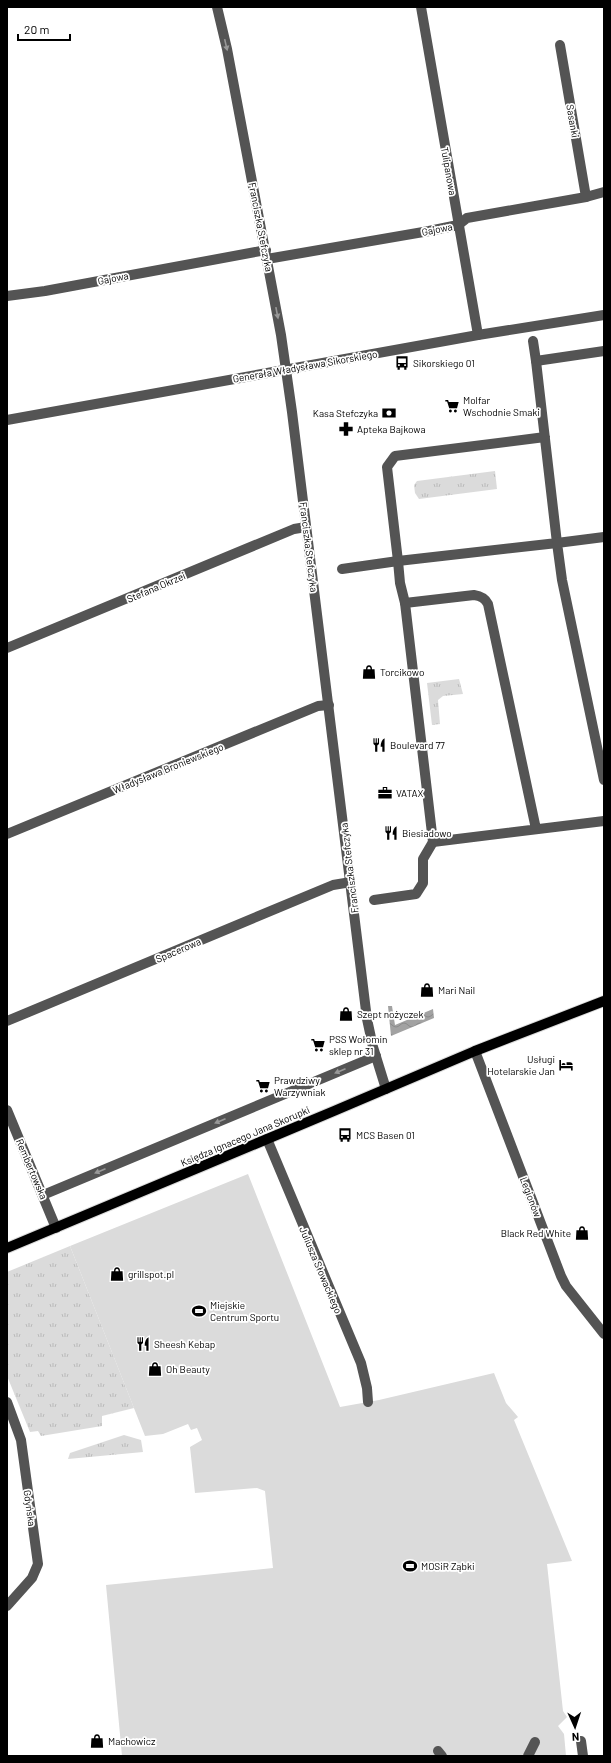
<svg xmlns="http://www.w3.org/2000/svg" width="611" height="1763" font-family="Barlow,sans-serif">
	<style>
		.grass { fill: url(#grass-tufts) }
		.pitch { fill: #dbdbdb }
		.water { fill: url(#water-waves) }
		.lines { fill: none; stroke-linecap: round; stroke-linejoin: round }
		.major-casing { stroke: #dbdbdb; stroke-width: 12 }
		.minor { stroke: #545454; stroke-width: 10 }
		.major { stroke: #000; stroke-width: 10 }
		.oneway { fill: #989898 }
		.labels { text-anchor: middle; stroke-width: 3.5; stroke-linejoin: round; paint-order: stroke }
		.street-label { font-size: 10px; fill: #000; stroke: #fff }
		.poi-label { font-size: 10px; fill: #000; stroke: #fff; text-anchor: start }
	</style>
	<defs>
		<pattern id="grass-tufts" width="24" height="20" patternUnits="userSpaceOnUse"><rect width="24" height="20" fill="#dbdbdb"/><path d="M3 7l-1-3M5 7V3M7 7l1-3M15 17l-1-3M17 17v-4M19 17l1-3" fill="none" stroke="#bababa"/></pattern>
		<pattern id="water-waves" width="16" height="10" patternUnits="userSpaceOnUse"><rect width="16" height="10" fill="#a2a2a2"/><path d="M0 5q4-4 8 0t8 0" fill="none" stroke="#8a8a8a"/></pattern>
	</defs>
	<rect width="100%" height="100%" fill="#fff"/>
	<g class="grass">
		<polygon points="495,471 497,489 419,499 415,493 414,485 417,481"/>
		<polygon points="459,679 463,694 443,696 438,700 440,724 432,725 427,683"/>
		<polygon points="70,1246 134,1408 102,1416 102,1426 41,1436 38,1431 30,1432 7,1376 7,1272"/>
		<polygon points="124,1435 141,1440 143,1452 68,1459 70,1453"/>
	</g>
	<polygon class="pitch" points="248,1174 340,1407 379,1400 494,1373 506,1403 518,1417 514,1420 572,1561 547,1564 563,1711 567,1717 558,1726 564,1734 566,1756 122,1756 106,1585 273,1568 265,1491 257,1488 195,1493 190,1447 202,1440 197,1428 191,1430 188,1424 163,1434 145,1436 70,1246"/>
	<polygon class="water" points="388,1006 392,1006 395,1025 433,1009 434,1018 391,1036"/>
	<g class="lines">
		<defs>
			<polyline id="major" points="7,1248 334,1111 475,1051 604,1001"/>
		</defs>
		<use href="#major" class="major-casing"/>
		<g class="minor">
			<polyline points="217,7 227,49 281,335 292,412 367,1019 373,1047 386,1089"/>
			<polyline points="421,7 478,335"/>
			<polyline points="560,45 586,197"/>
			<polyline points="267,259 429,231 458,225 467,218 586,197 604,192"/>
			<polyline points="7,296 45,291 266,250"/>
			<polyline points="533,341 536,361 557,543 398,561 387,467 395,456 545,437"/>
			<polyline points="536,361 604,351"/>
			<polyline points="7,420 478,335 604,315"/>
			<polyline points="604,537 557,543 562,580 604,780"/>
			<polyline points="342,569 398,561 400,583 405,603"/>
			<polyline points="7,648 294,529 306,527"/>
			<path d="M 536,829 L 488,604 C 485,598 481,596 474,595 L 405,603 L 433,842 L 604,821"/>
			<polyline points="7,834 318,706 329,705"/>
			<polyline points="374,900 416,894 423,883 423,859 433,842"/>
			<polyline points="7,1021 333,885 351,882"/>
			<polyline points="475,1051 561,1276 566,1286 604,1334"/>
			<polyline points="7,1110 56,1228"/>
			<polyline points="267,1139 361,1363 367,1388 368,1402"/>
			<polyline points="43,1195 376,1056"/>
			<polyline points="7,1402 21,1440 38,1564 32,1578 7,1606"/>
			<polyline points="581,1741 583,1756"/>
			<polyline points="438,1751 442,1756"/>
			<polyline points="528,1756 535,1742"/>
		</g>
		<use href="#major" class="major"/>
	</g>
	<defs><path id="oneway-solid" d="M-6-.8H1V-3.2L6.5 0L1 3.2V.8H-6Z"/></defs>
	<g class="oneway">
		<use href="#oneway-solid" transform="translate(226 45) rotate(77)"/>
		<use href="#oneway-solid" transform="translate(277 313) rotate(79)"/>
		<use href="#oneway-solid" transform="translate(340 1071) rotate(157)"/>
		<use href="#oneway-solid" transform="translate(220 1121) rotate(157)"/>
		<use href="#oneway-solid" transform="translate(100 1171) rotate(157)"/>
	</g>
	<defs>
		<symbol id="bus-bare" viewBox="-9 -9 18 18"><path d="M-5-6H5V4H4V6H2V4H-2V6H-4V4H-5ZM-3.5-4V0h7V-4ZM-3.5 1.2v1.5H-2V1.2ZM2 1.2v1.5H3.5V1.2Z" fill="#000" stroke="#fff" stroke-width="2.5" paint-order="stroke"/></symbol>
		<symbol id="supermarket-bare" viewBox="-9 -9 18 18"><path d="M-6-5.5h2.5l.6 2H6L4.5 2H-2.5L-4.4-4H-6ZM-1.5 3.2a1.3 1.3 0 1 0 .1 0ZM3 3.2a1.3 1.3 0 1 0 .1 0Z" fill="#000" stroke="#fff" stroke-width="2.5" paint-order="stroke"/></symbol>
		<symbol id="bank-bare" viewBox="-9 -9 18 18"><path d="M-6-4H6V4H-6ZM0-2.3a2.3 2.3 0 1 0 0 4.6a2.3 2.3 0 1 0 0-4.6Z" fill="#000" stroke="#fff" stroke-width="2.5" paint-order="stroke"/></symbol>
		<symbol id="pharmacy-bare" viewBox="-9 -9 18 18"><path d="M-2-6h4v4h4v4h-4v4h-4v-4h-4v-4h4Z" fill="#000" stroke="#fff" stroke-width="2.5" paint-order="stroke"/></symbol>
		<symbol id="shop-bare" viewBox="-9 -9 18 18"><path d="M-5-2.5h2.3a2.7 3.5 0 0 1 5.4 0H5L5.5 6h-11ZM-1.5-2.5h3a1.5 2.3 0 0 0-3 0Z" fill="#000" stroke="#fff" stroke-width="2.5" paint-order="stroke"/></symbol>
		<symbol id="restaurant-bare" viewBox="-9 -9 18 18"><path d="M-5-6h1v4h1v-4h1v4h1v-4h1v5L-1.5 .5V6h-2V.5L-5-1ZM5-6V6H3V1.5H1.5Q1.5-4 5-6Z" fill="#000" stroke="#fff" stroke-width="2.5" paint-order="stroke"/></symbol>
		<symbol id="office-bare" viewBox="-9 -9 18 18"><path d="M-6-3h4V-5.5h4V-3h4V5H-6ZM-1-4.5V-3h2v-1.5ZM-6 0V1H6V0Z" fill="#000" stroke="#fff" stroke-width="2.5" paint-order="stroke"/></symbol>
		<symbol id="hotel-bare" viewBox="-9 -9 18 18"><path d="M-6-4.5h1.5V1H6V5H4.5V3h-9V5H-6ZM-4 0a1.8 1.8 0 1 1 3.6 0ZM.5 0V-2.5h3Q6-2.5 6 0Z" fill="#000" stroke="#fff" stroke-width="2.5" paint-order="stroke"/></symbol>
		<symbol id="stadium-bare" viewBox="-9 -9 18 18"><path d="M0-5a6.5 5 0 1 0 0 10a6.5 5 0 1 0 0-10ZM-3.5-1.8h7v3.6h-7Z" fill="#000" stroke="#fff" stroke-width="2.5" paint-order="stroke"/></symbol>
	</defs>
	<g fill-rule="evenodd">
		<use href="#bus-bare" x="392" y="353" width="20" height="20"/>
		<use href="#supermarket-bare" x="442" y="396" width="20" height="20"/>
		<use href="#bank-bare" x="379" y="403" width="20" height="20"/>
		<use href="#pharmacy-bare" x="336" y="419" width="20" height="20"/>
		<use href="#shop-bare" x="359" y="662" width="20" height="20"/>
		<use href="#restaurant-bare" x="369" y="735" width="20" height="20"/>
		<use href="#office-bare" x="375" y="783" width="20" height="20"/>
		<use href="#restaurant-bare" x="381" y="823" width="20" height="20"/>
		<use href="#shop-bare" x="417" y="980" width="20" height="20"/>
		<use href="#shop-bare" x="336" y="1004" width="20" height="20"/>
		<use href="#supermarket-bare" x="308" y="1035" width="20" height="20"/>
		<use href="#hotel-bare" x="556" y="1055" width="20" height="20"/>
		<use href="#supermarket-bare" x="253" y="1076" width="20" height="20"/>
		<use href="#bus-bare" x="335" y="1125" width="20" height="20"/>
		<use href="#shop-bare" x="572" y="1223" width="20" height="20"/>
		<use href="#shop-bare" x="107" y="1264" width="20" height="20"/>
		<use href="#stadium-bare" x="189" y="1301" width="20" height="20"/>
		<use href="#restaurant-bare" x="133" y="1334" width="20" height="20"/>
		<use href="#shop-bare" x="145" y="1359" width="20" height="20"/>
		<use href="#stadium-bare" x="400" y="1556" width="20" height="20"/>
		<use href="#shop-bare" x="87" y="1731" width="20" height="20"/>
	</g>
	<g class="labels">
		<g class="street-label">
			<text transform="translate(573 121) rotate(80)" y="4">Sasanki</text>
			<text transform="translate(449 171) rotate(80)" y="4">Tulipanowa</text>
			<text transform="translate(261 227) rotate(79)" y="4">Franciszka Stefczyka</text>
			<text transform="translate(437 229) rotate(-11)" y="4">Gajowa</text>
			<text transform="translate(113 278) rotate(-11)" y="4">Gajowa</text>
			<text transform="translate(305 366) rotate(-10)" y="4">Generała Władysława Sikorskiego</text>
			<text transform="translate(309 547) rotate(83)" y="4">Franciszka Stefczyka</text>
			<text transform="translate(156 587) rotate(-23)" y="4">Stefana Okrzei</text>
			<text transform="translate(168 768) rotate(-22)" y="4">Władysława Broniewskiego</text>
			<text transform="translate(349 868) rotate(-97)" y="4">Franciszka Stefczyka</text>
			<text transform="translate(178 950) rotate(-23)" y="4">Spacerowa</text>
			<text transform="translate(245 1136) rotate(-23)" y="4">Księdza Ignacego Jana Skorupki</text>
			<text transform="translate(32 1169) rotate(67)" y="4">Rembertowska</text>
			<text transform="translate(531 1197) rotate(69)" y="4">Legionów</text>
			<text transform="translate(321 1270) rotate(67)" y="4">Juliusza Słowackiego</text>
			<text transform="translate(30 1508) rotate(82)" y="4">Gdyńska</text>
		</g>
		<g class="poi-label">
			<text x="413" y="367">Sikorskiego 01</text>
			<text x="463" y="404">Molfar<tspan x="463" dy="12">Wschodnie Smaki</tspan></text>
			<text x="378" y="417" text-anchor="end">Kasa Stefczyka</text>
			<text x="357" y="433">Apteka Bajkowa</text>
			<text x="380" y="676">Torcikowo</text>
			<text x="390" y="749">Boulevard 77</text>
			<text x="396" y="797">VATAX</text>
			<text x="402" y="837">Biesiadowo</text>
			<text x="438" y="994">Mari Nail</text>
			<text x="357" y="1018">Szept nożyczek</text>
			<text x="329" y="1043">PSS Wołomin<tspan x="329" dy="12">sklep nr 31</tspan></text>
			<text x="555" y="1063" text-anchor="end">Usługi<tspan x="555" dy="12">Hotelarskie Jan</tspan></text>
			<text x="274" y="1084">Prawdziwy<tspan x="274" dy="12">Warzywniak</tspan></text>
			<text x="356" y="1139">MCS Basen 01</text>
			<text x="571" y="1237" text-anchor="end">Black Red White</text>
			<text x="128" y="1278">grillspot.pl</text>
			<text x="210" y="1309">Miejskie<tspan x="210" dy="12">Centrum Sportu</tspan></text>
			<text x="154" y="1348">Sheesh Kebap</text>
			<text x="166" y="1373">Oh Beauty</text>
			<text x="421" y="1570">MOSiR Ząbki</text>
			<text x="108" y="1745">Machowicz</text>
		</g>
	</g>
	<rect width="611" height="1763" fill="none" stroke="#000000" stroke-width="16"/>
	<g transform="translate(575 1727) rotate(177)" stroke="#ffffff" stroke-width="3" paint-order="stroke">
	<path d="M0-3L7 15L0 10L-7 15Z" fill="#000000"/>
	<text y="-6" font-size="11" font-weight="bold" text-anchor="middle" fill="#000000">N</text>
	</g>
	<path d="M18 34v6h52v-6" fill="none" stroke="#000000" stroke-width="2"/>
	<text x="24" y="34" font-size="12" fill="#000000" stroke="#ffffff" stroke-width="3" paint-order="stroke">20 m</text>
</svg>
